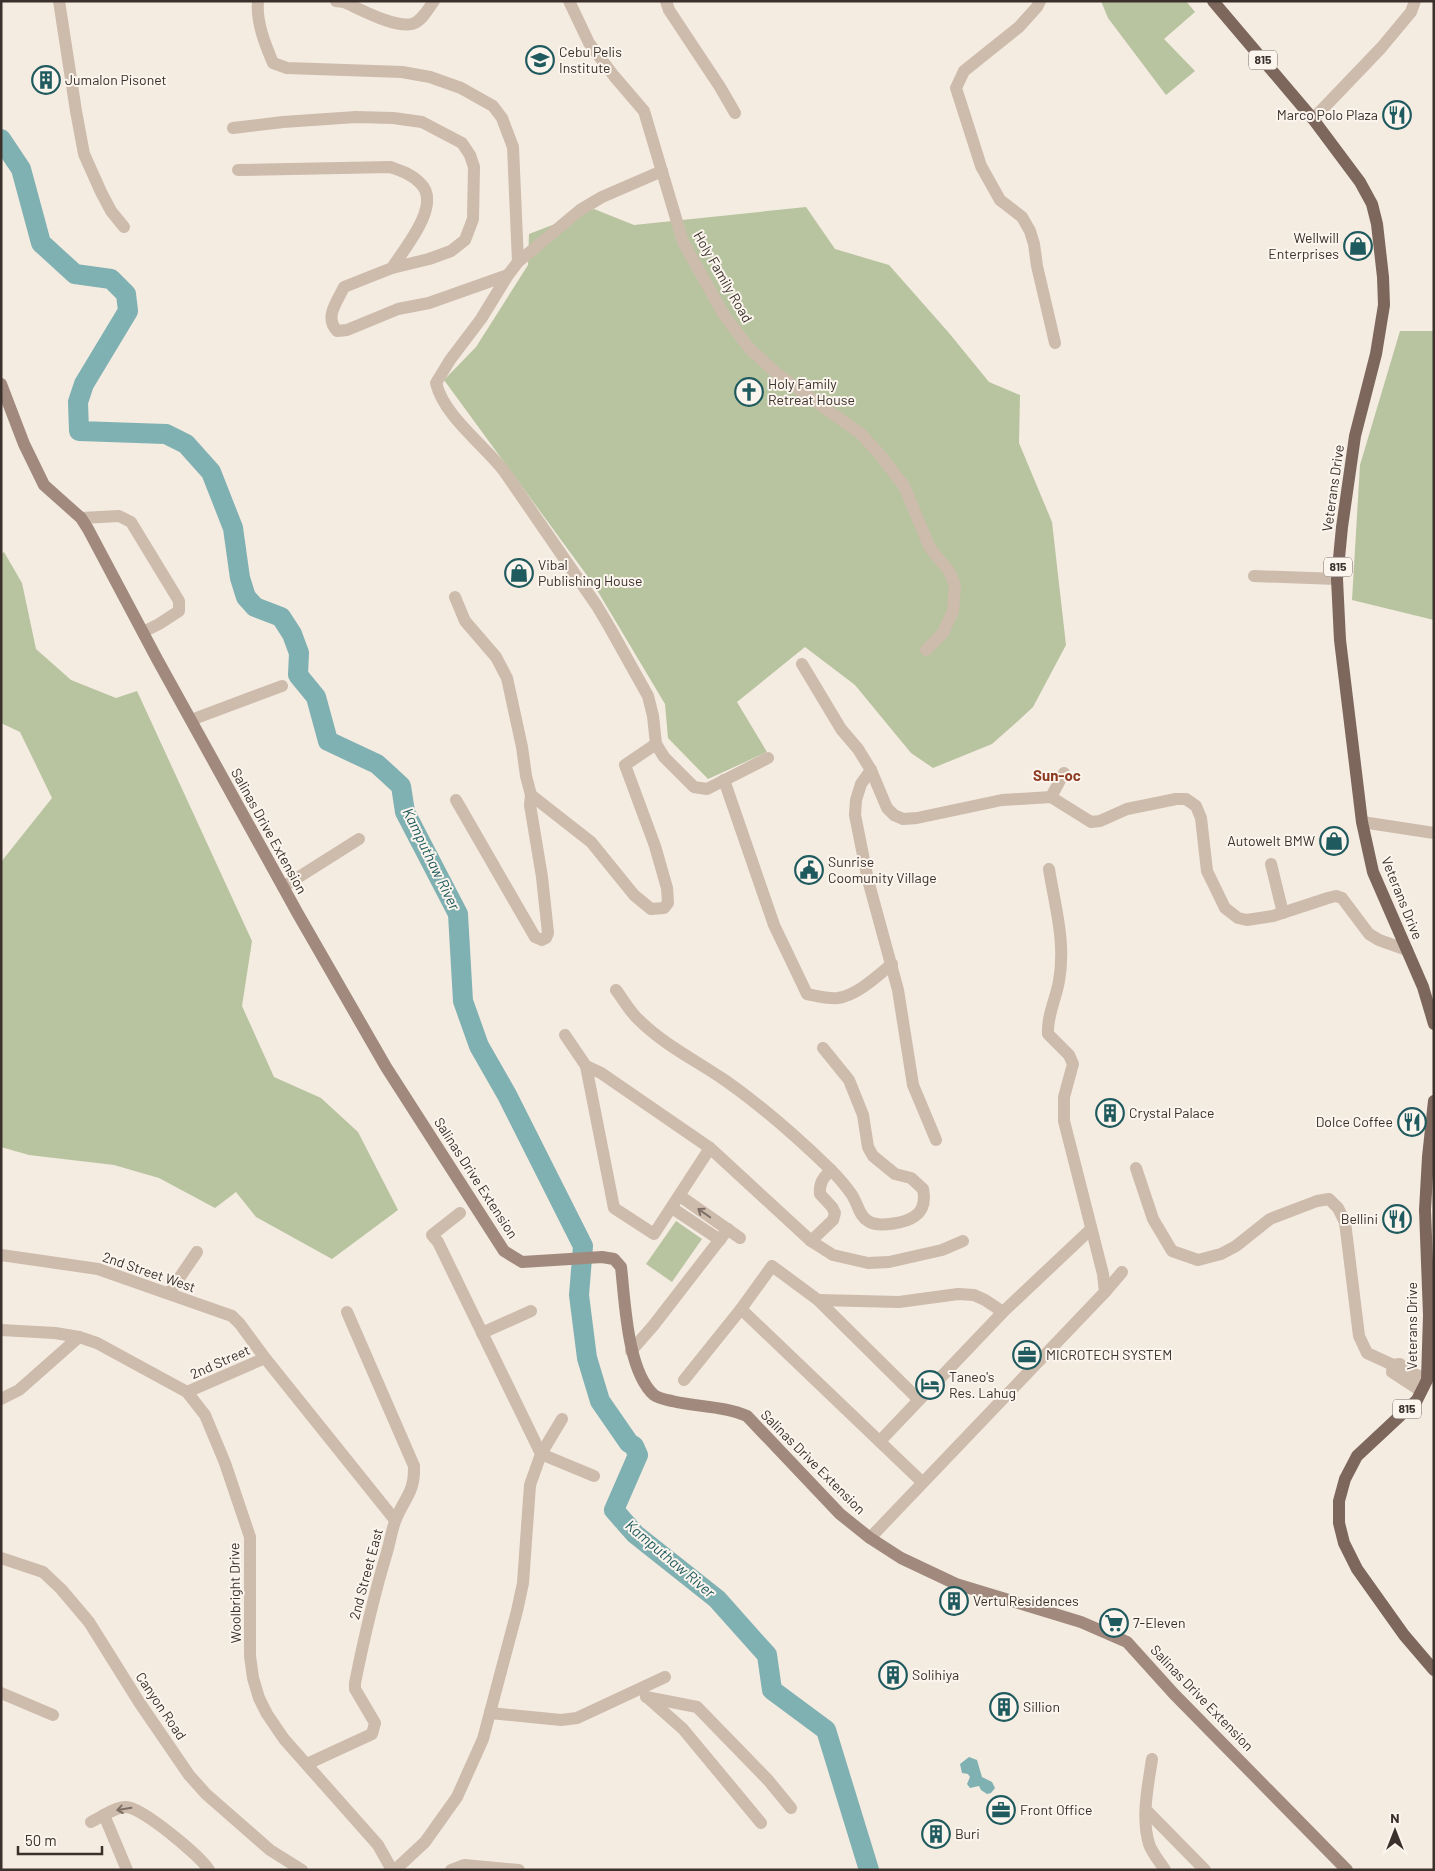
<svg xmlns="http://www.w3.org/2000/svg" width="1435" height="1871" font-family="Barlow,sans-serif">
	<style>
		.green { fill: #b8c4a0 }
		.water { fill: #7fb0b2 }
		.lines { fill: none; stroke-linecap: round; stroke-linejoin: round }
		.river { stroke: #7fb0b2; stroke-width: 20 }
		.street { stroke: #cdbbac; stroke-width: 12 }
		.secondary { stroke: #a18a7d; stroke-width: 12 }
		.primary { stroke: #7d675c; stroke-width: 12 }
		.oneway { stroke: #7d6f65 }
		.labels { text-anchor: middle; stroke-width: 4; stroke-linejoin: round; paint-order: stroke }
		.shield { fill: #fbf5ee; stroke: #756b66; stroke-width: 1 }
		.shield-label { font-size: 12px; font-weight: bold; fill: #3b302b }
		.poi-label { font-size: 14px; fill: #3b302b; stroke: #fbf5ee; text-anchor: start }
		.street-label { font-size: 14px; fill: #3b302b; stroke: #fbf5ee }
		.neighbourhood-label { font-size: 15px; font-weight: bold; fill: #8c3b22; stroke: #fbf5ee }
		.water-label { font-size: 15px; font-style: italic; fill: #1f5a5e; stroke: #fbf5ee }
	</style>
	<rect width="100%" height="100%" fill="#f4ebe1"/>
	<g class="green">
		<polygon points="1101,1 1186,1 1195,12 1164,39 1195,71 1166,95 1108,18"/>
		<polygon points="806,207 835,249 889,265 949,333 989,382 1020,395 1019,443 1052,522 1066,645 1033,707 1018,721 992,744 933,768 911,753 855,685 805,647 737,702 767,752 708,779 668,738 665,704 594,585 444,380 476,347 528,265 529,234 594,209 634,225"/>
		<polygon points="1400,331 1434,331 1434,620 1352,600 1360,465"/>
		<polygon points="4,552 22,583 36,649 71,680 116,698 137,691 252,941 242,1006 274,1077 321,1098 358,1132 398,1210 332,1259 256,1217 236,1192 215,1208 159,1178 114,1165 29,1155 1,1147 1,862 52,798 20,732 1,723 1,554"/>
		<polygon points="676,1221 702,1239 672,1282 646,1264"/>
	</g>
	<polygon class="water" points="969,1757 977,1760 982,1777 992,1782 995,1788 991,1793 987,1794 981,1790 979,1786 970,1788 967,1784 970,1777 968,1774 962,1773 960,1764"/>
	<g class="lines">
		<polyline class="river" points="1,139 21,169 41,243 75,274 111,279 126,294 128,311 84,384 78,402 79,431 166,434 186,444 211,472 233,528 240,578 246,597 255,607 281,617 292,634 299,653 298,675 316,697 328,741 377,764 401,786 405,812 458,914 463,1001 479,1046 507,1095 583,1246 579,1295 587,1358 600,1401 629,1443 634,1446 638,1455 614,1510 635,1534 717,1599 767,1655 772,1690 826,1730 869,1870"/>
		<g class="street">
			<polyline points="59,1 76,111 84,154 101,192 111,211 124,227"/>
			<path d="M 258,1 C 256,22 265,44 273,63 L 287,68 L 402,72 L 430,77 L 461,88 L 493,106 L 502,118 L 513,147 L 518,262"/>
			<path d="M 336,1 L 344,2 C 360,9 394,28 412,24 C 422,21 428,9 434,1"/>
			<polyline points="569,1 589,43 614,76 644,111 683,242 724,315 749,348 776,373 861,434 881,456 904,486 930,548 949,571 955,585 953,611 943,633 926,650"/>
			<polyline points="666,1 669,10 720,87 735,113"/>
			<polyline points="1040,1 1037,7 1019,27 964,71 956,88 981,166 1000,200 1022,217 1030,231 1034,244 1037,266 1055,343"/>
			<polyline points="1313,119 1381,48 1411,12 1415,1"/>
			<path d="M 233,128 L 283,122 L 356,117 L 393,118 L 422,122 L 462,143 L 470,155 L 474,167 L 473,219 L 465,240 L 451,251 L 429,259 L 392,268 L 344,287 C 337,302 324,317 337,331 L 347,330 L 398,309 L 429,303 L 508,275"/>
			<path d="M 238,170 L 390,167 C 401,171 412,174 420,183 C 443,204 404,249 392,268"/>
			<path d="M 662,171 L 602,197 L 580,210 L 518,262 L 508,275 L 481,319 L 450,360 L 436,383 C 444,416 483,444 504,471 L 597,606 L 610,628 L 648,696 L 653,716 L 656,744 L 664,757 L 694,787 L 707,789 L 768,758"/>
			<polyline points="81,518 119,516 131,522 179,601 179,611 159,624 143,632"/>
			<polyline points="1254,576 1337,579"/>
			<polyline points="455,597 465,621 496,657 507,678 522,747 526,776 531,795 591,842 634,895 651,909 664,908 668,903 667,888 655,846 625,765 656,744"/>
			<polyline points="802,664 841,729 858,749 871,770 887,808 894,815 903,819 917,818 1002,800 1051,797 1091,822 1100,821 1127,809 1176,799 1186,799 1196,806 1201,818 1207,871 1225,908 1238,918 1247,920 1273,916 1328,898 1336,896 1342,898 1369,934 1379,940 1407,950"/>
			<polyline points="191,720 282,686"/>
			<polyline points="871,770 861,784 856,800 855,815 868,880 898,990 913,1085 936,1140"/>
			<path d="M 724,780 L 774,925 L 807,994 C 817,996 828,999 838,998 C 858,995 877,976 892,964"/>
			<polyline points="1051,797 1064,773"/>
			<polyline points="456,800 535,937 542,940 546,938 548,933 542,877 530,805 531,795"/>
			<polyline points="1362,822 1434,833"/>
			<polyline points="1271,864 1283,913"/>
			<path d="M 1049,869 C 1055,907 1066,942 1059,981 C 1056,999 1047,1015 1048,1034 L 1069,1055 L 1073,1064 L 1064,1097 L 1064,1121 L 1103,1274 L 1105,1292"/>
			<polyline points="283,887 359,839"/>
			<path d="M 616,990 C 623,999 630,1012 639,1020 C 664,1045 697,1061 726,1081 C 763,1107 798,1138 830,1169 C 838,1177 846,1186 852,1195 C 858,1204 859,1216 868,1221 C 878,1228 906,1223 915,1216 C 924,1210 925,1199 923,1189 L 911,1178 L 895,1174 L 873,1156 L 868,1147 L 863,1115 L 849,1080 L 823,1048"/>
			<polyline points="565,1035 586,1066 614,1208 654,1234 710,1148"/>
			<polyline points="586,1066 601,1073 710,1148 811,1241 833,1255 868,1263 889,1262 942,1250 963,1241"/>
			<polyline points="1136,1168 1153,1219 1172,1251 1198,1260 1221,1254 1236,1246 1270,1219 1317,1201 1329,1199 1338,1208 1345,1222 1359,1336 1367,1353 1393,1365 1400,1364 1405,1369 1427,1380"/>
			<polyline points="680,1196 740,1238"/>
			<polyline points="672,1208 720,1240"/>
			<polyline points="460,1213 432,1235 438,1242 541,1454 594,1476"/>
			<path d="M 811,1241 L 833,1220 L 835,1213 L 832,1207 L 820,1194 C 819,1183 823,1178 831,1170"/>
			<polyline points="1,1255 98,1269 232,1316 240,1324 265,1358 395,1520"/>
			<polyline points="169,1293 197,1252"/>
			<polyline points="818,1300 899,1302 958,1294 974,1295 985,1300 1003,1312"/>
			<polyline points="741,1309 922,1482"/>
			<polyline points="1,1330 55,1333 79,1337 97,1343 187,1392 205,1415 225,1463 250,1537 250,1656 253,1678 259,1698 267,1714 284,1739 378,1845 392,1870"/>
			<polyline points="482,1333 531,1311"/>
			<polyline points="631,1351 653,1326 728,1229"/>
			<polyline points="1393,1365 1392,1372 1421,1391"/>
			<polyline points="684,1380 741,1309 772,1266 818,1300 919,1400"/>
			<polyline points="187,1392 265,1358"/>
			<polyline points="1,1399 19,1390 79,1337"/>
			<polyline points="880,1441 1003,1312 1091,1229"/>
			<polyline points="870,1538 1105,1292 1122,1272"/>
			<polyline points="1,1558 43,1572 61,1589 89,1622 139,1702 189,1775 206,1794 270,1850 302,1870"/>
			<polyline points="1,1693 53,1715"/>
			<polyline points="646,1697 697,1707 768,1780 791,1808"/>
			<polyline points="648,1698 683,1729 761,1823"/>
			<polyline points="490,1713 561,1720 577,1718 665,1677"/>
			<path d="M 1152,1759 C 1148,1786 1141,1817 1149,1844 C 1152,1853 1160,1862 1165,1870"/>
			<path d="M 307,1764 L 372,1734 L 375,1723 L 355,1689 L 355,1683 C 364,1638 374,1595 387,1552 C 390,1542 392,1528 396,1519 C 405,1497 415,1492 414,1466 L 347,1312"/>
			<polyline points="1146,1810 1205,1870"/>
			<polyline points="104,1815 127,1870"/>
			<path d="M 91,1822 C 101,1817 115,1807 126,1807 C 142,1807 200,1856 209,1870"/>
			<polyline points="395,1870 425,1842 457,1797 483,1739 517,1611 523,1583 530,1485 541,1454 562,1419"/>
			<polyline points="451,1870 464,1865 519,1870"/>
		</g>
		<path class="secondary" d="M 1,384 L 24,444 L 44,485 L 81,518 L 88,529 L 157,659 L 298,914 L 386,1067 L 504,1251 L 522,1262 L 602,1257 L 614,1259 L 621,1267 C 625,1301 627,1371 654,1395 C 658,1398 667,1400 672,1401 C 697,1407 724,1406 747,1416 L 840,1514 L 870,1538 L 901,1558 L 956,1584 L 1081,1622 L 1127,1642 L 1174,1694 L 1347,1870"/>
		<g class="primary">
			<polyline points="1213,1 1313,119 1360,182 1372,204 1377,224 1383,277 1384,305 1376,354 1355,436 1342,527 1337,579 1340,640 1362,822 1373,872 1423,987 1434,1024"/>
			<polyline points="1434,1101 1428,1157 1425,1210 1429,1315 1427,1380 1417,1400 1357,1456 1345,1479 1339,1501 1339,1523 1344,1543 1357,1569 1404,1635 1434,1670"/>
		</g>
	</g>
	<defs><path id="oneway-shaft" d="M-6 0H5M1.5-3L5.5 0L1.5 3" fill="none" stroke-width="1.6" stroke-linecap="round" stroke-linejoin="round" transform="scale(1.25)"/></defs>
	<g class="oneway">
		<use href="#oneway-shaft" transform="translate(704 1213) rotate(-145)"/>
		<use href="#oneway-shaft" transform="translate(124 1809) rotate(171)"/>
	</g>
	<defs>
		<symbol id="school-ring" viewBox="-11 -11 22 22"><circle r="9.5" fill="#fbf5ee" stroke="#1f5a5e" stroke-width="1.5"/><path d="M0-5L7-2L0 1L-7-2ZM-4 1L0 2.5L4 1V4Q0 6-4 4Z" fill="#1f5a5e"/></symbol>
		<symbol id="building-ring" viewBox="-11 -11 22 22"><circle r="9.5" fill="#fbf5ee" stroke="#1f5a5e" stroke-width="1.5"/><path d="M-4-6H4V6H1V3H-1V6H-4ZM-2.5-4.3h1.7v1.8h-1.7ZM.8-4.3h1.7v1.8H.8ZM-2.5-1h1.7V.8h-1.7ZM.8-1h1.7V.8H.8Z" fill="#1f5a5e"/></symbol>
		<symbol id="restaurant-ring" viewBox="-11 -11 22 22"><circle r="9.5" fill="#fbf5ee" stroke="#1f5a5e" stroke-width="1.5"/><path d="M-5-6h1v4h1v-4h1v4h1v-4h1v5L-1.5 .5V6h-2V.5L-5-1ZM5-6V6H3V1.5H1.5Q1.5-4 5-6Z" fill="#1f5a5e"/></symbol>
		<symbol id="shop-ring" viewBox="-11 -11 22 22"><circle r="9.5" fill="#fbf5ee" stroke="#1f5a5e" stroke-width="1.5"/><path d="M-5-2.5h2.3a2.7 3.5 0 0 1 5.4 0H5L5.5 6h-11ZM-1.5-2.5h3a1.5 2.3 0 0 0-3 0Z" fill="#1f5a5e"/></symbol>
		<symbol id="church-ring" viewBox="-11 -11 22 22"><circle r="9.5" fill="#fbf5ee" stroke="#1f5a5e" stroke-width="1.5"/><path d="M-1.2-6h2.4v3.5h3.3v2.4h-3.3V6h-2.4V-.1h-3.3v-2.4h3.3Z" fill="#1f5a5e"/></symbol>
		<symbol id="civic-ring" viewBox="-11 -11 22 22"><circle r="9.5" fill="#fbf5ee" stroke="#1f5a5e" stroke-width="1.5"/><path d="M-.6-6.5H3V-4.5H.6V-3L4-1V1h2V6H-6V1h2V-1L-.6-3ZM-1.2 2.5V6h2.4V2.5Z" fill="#1f5a5e"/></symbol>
		<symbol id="office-ring" viewBox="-11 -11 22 22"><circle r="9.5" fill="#fbf5ee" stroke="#1f5a5e" stroke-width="1.5"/><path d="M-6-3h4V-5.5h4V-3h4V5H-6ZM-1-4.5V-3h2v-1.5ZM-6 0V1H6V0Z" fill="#1f5a5e"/></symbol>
		<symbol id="hotel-ring" viewBox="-11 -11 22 22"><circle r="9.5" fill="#fbf5ee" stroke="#1f5a5e" stroke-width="1.5"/><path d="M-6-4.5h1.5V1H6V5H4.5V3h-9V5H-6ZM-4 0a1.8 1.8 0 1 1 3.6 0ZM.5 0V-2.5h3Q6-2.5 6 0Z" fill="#1f5a5e"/></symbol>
		<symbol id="supermarket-ring" viewBox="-11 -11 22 22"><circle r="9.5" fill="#fbf5ee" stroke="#1f5a5e" stroke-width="1.5"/><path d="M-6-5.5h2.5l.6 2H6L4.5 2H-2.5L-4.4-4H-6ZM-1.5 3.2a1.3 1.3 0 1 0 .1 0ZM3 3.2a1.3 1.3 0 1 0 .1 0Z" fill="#1f5a5e"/></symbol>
	</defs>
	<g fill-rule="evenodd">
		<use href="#school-ring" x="524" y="44" width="32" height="32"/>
		<use href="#building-ring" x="30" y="64" width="32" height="32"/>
		<use href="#restaurant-ring" x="1381" y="99" width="32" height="32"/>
		<use href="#shop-ring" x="1342" y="230" width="32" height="32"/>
		<use href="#church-ring" x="733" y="376" width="32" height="32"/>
		<use href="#shop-ring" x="503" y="557" width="32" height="32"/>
		<use href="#shop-ring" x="1318" y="825" width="32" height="32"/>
		<use href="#civic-ring" x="793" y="854" width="32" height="32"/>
		<use href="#building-ring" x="1094" y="1097" width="32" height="32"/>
		<use href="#restaurant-ring" x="1396" y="1106" width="32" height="32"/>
		<use href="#restaurant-ring" x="1381" y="1203" width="32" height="32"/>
		<use href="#office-ring" x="1011" y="1339" width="32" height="32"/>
		<use href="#hotel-ring" x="914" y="1369" width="32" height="32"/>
		<use href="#building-ring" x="938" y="1585" width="32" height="32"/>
		<use href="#supermarket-ring" x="1098" y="1607" width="32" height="32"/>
		<use href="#building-ring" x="877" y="1659" width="32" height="32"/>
		<use href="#building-ring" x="988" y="1691" width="32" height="32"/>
		<use href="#office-ring" x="985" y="1794" width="32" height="32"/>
		<use href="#building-ring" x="920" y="1818" width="32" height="32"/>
	</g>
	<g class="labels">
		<g class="shield">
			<rect x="1249" y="50.5" width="28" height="19" rx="4"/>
			<rect x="1324" y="557.5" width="28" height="19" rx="4"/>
			<rect x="1393" y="1399.5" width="28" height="19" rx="4"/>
		</g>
		<g class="shield-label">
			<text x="1263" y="64">815</text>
			<text x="1338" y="571">815</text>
			<text x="1407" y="1413">815</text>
		</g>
		<g class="poi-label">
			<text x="559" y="57">Cebu Pelis<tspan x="559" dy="16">Institute</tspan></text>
			<text x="65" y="85">Jumalon Pisonet</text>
			<text x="1378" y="120" text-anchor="end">Marco Polo Plaza</text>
			<text x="1339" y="243" text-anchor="end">Wellwill<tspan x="1339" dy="16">Enterprises</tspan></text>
			<text x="768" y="389">Holy Family<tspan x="768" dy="16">Retreat House</tspan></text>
			<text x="538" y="570">Vibal<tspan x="538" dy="16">Publishing House</tspan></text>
			<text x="1315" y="846" text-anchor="end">Autowelt BMW</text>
			<text x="828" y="867">Sunrise<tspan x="828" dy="16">Coomunity Village</tspan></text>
			<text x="1129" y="1118">Crystal Palace</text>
			<text x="1393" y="1127" text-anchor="end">Dolce Coffee</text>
			<text x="1378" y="1224" text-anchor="end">Bellini</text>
			<text x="1046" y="1360">MICROTECH SYSTEM</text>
			<text x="949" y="1382">Taneo's<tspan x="949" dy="16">Res. Lahug</tspan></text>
			<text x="973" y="1606">Vertu Residences</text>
			<text x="1133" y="1628">7-Eleven</text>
			<text x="912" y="1680">Solihiya</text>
			<text x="1023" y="1712">Sillion</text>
			<text x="1020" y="1815">Front Office</text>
			<text x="955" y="1839">Buri</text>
		</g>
		<g class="street-label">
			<text transform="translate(723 277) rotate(60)" y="5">Holy Family Road</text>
			<text transform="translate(1333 488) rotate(-82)" y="5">Veterans Drive</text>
			<text transform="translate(269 831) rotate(61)" y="5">Salinas Drive Extension</text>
			<text transform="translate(1402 898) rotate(68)" y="5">Veterans Drive</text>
			<text transform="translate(476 1178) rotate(57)" y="5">Salinas Drive Extension</text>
			<text transform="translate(149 1272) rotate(19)" y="5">2nd Street West</text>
			<text transform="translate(1412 1326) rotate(-90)" y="5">Veterans Drive</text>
			<text transform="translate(220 1362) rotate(-24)" y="5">2nd Street</text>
			<text transform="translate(813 1462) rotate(45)" y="5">Salinas Drive Extension</text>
			<text transform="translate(366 1574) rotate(-75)" y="5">2nd Street East</text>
			<text transform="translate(235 1593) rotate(-91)" y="5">Woolbright Drive</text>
			<text transform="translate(1202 1698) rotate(46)" y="5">Salinas Drive Extension</text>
			<text transform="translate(161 1706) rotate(56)" y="5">Canyon Road</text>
		</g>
		<g class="neighbourhood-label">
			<text x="1057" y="781">Sun-oc</text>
		</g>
		<g class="water-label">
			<text transform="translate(431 859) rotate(64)" y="5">Kamputhaw River</text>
			<text transform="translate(670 1559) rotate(40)" y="5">Kamputhaw River</text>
		</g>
	</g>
	<rect width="1435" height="1871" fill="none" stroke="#3b302b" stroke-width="5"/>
	<g transform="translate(1395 1831)" stroke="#fbf5ee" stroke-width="4" paint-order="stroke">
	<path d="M0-4L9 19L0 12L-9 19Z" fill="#3b302b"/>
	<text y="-8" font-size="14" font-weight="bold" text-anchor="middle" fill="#3b302b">N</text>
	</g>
	<path d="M18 1846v8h84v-8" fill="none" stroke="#3b302b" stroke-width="2.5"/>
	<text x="25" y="1846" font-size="15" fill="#3b302b" stroke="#fbf5ee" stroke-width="4" paint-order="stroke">50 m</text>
</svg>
